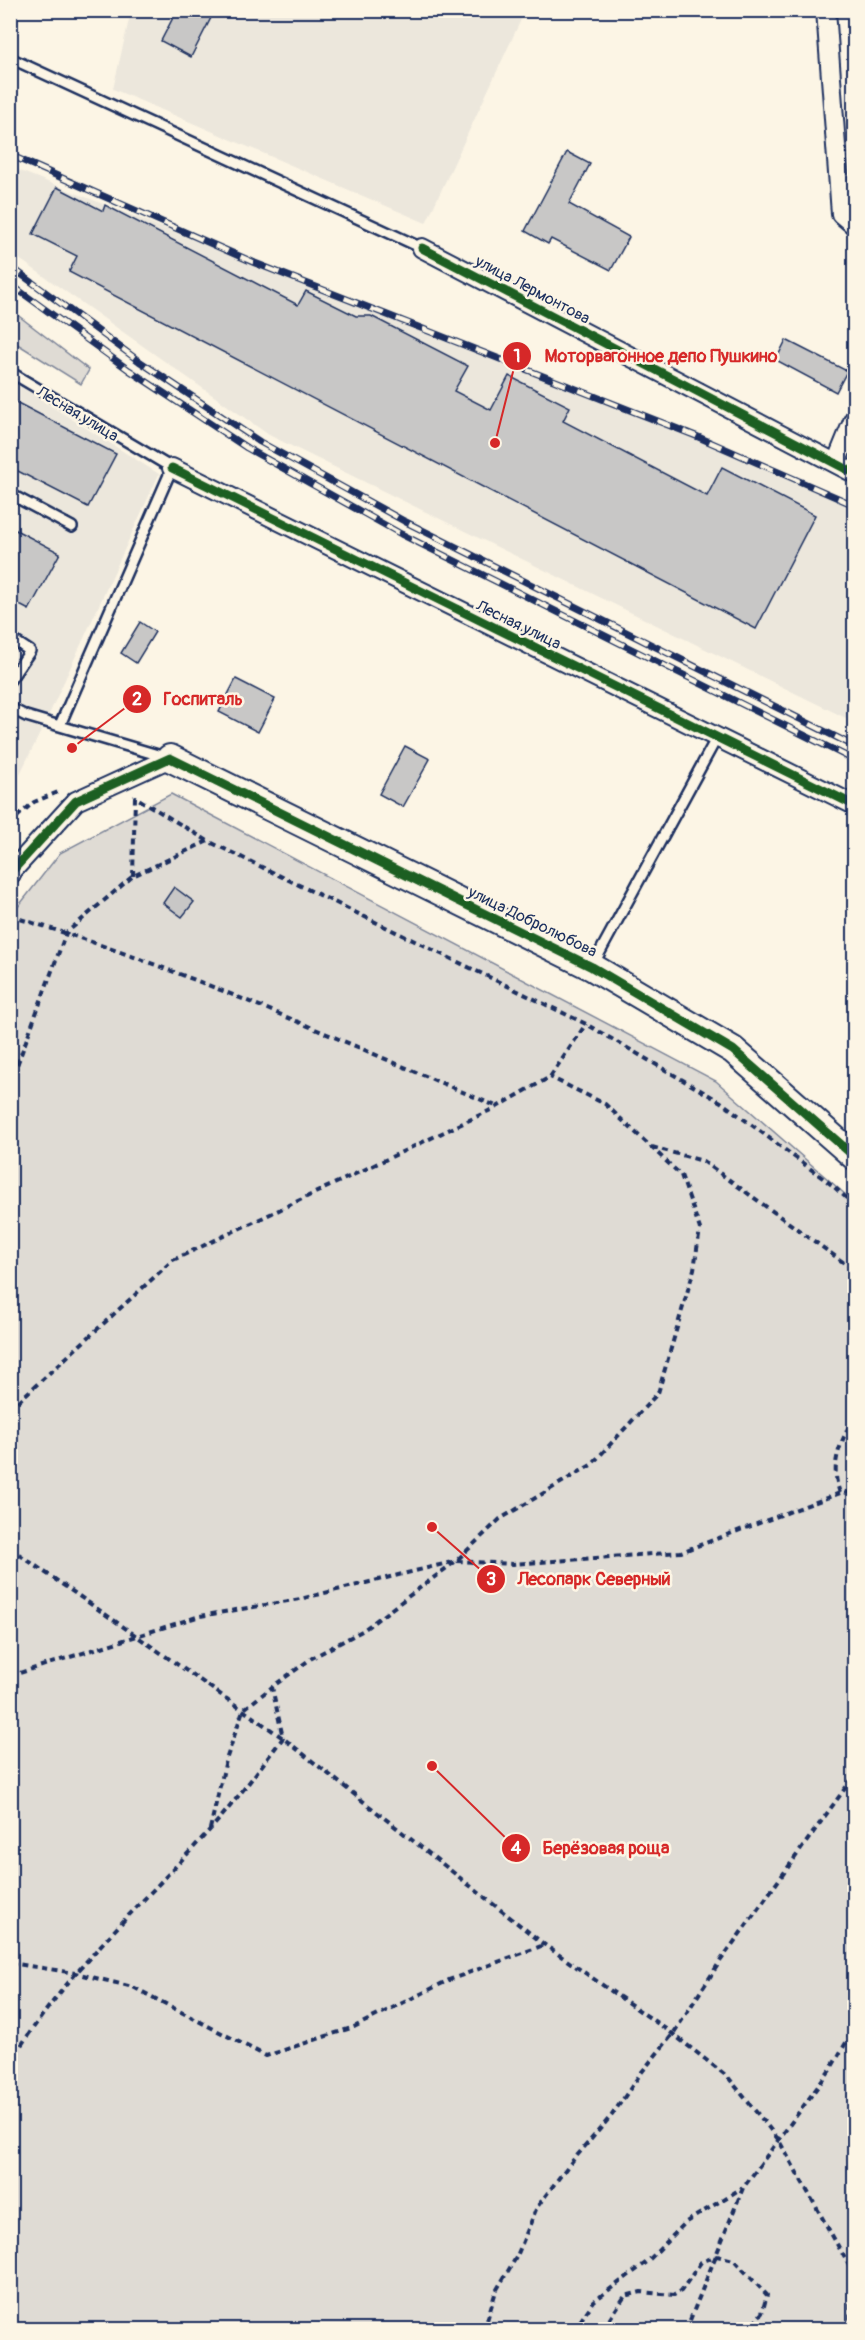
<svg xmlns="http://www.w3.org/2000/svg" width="865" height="2340" font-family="Pangolin,sans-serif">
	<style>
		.built { fill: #ece7dc }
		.green { fill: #dfdbd4; stroke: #7d8599; stroke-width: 1.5 }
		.building { fill: #c8c7c6; stroke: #1b2f5e; stroke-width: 1.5 }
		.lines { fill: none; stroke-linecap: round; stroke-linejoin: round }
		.lane-casing { stroke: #1b2f5e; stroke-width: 14 }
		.street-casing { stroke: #1b2f5e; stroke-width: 22 }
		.secondary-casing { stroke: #1b2f5e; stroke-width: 30 }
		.path { stroke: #1b2f5e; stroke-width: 4; stroke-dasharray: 6 4.5; stroke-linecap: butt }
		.lane { stroke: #fcf5e5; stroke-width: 9 }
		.street { stroke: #fcf5e5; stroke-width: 18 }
		.secondary { stroke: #fcf5e5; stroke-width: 26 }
		.rail-casing { stroke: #1b2f5e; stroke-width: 7 }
		.rail { stroke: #fcf5e5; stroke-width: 4.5; stroke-dasharray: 14; stroke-linecap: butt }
		.cycleway-casing { stroke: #fcf5e5; stroke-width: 13 }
		.cycleway { stroke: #1b5e20; stroke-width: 9 }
		.labels { text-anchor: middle; stroke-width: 5; stroke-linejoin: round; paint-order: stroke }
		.street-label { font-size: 16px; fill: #1b2f5e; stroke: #fcf5e5 }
		.leader { fill: none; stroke: #d62828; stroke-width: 2 }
		.callout-dot { fill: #d62828; stroke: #fcf5e5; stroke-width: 2 }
		.mark-label { font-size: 18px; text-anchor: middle; font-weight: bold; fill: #fff }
		.callout-label { font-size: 18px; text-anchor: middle; font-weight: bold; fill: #d62828; stroke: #fcf5e5; stroke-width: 5; stroke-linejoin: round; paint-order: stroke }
	</style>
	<rect width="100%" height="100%" fill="#fcf5e5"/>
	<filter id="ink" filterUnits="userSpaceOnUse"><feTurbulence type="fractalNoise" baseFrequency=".0167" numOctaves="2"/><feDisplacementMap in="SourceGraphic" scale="12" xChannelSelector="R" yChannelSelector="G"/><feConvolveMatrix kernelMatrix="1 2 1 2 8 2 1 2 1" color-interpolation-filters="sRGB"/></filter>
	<g filter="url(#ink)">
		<g class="built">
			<polygon points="131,11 525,11 426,223 113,89"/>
			<polygon points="10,167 725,451 823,493 854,510 854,722 269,435 11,253"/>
			<polygon points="11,381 159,474 46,721 11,792"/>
		</g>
		<g class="green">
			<polygon points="11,310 89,370 81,384 11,340"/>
			<polygon points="171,794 716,1081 854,1202 854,2329 11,2329 10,917 60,853"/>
		</g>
		<g class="building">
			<polygon points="177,10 215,10 191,57 161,41"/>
			<polygon points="567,152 590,164 569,204 629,237 611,270 551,239 548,244 525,231"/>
			<polygon points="57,187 103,211 105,205 298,305 306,291 356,316 371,316 468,366 454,391 491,410 509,376 570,407 563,421 707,496 722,467 815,515 756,629 69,272 77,256 33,234"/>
			<polygon points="786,340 847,371 836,392 776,360"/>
			<polygon points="10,399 116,454 88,507 10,467"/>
			<polygon points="10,527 60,553 29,610 10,600"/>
			<polygon points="140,622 155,632 136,663 121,653"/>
			<polygon points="236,679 275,699 258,732 219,712"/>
			<polygon points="405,746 430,759 403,807 379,794"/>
			<polygon points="174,887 194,902 182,917 163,903"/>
		</g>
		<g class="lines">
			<defs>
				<g id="lane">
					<polyline points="10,58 422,248"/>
					<polyline points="10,372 172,468 60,725"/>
					<polyline points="10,494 72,527"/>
					<polyline points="10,638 30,651 10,680"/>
					<polyline points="10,708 26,716 168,758"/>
					<polyline points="593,965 716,739"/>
				</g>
				<g id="street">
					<polyline points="826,10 841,214 854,225"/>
					<polyline points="422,248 854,473"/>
					<polyline points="836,463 854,419"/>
					<polyline points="172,468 854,805"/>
					<polyline points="10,876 13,870 76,801 170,758"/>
				</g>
				<polyline id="secondary" points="170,758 592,967 733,1050 854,1156"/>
			</defs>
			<use href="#lane" class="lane-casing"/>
			<use href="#street" class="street-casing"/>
			<use href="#secondary" class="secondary-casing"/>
			<g class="path">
				<polyline points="17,817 34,802 58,792"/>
				<polyline points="133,876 135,797 208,841"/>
				<path d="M 10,916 C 177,965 336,1039 496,1106"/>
				<polyline points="10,1084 66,933 133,876 208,841 586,1024 721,1102 832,1185 854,1205"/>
				<polyline points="652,1147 703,1161 854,1270"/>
				<polyline points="10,1409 173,1260 497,1107 550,1077 586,1024"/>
				<path d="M 840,1493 C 829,1463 841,1443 854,1416"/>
				<polyline points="10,1548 283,1738 545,1945 673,2034 728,2077 778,2139 851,2269 850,2330"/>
				<polyline points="10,1676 200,1616 300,1599 456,1561 513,1564 681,1552 840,1493 854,1492"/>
				<polyline points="210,1829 226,1760 243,1710 272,1687"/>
				<polyline points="10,1963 75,1973 133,1987 266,2056 354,2027 449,1980 544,1945"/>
				<path d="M 10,2063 C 63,1976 138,1908 206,1834 C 234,1804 258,1770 283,1738 L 272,1687 L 312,1658 L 362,1631 L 456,1561 L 500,1519 L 591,1465 L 658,1393 L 694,1269 L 700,1229 L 681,1175 L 605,1104 L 550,1077"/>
				<polyline points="484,2330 496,2291 517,2256 537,2207 568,2166 612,2115 641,2073 673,2034 721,1960 854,1776"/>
				<polyline points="574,2330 594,2301 647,2262 686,2222 742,2188"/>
				<polyline points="608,2330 609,2320 625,2296 641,2292 674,2295 681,2291 701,2262 717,2256 734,2260 767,2295 762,2313 747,2330"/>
				<polyline points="686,2330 743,2188 830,2070 854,2029"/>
			</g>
			<use href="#lane" class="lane"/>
			<use href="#street" class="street"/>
			<use href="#secondary" class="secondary"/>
			<defs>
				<g id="rail">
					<polyline points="10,155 255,263 696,436 854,505"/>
					<polyline points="10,266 139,361 260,442 404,521 854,746"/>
					<polyline points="10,284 129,370 247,448 401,534 854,760"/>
				</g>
			</defs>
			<use href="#rail" class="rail-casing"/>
			<use href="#rail" class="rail"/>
			<defs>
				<g id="cycleway">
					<polyline points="422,248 854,473"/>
					<polyline points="172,468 854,805"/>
					<polyline points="10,876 13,870 76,801 170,758 592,967 733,1050 854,1156"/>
				</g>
			</defs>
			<use href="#cycleway" class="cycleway-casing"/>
			<use href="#cycleway" class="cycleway"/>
		</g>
	</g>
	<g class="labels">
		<g class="street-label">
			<text transform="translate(533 289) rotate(28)" y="6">улица Лермонтова</text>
			<text transform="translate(78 413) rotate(31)" y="6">Лесная улица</text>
			<text transform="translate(519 624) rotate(26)" y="6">Лесная улица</text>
			<text transform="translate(533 921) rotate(26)" y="6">улица Добролюбова</text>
		</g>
	</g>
	<path class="leader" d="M495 443L517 356M72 748L137 699M432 1527L491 1579M432 1766L516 1848"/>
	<g class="callout-dot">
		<circle cx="495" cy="443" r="6"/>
		<circle cx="72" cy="748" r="6"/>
		<circle cx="432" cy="1527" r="6"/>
		<circle cx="432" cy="1766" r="6"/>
		<circle cx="517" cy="356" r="15"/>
		<circle cx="137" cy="699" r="15"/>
		<circle cx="491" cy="1579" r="15"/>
		<circle cx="516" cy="1848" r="15"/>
	</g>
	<g class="mark-label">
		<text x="517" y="362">1</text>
		<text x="137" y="705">2</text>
		<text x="491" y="1585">3</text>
		<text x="516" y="1854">4</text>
	</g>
	<g class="callout-label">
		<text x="661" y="362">Моторвагонное депо Пушкино</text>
		<text x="203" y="705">Госпиталь</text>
		<text x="594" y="1585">Лесопарк Северный</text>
		<text x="606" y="1854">Берёзовая роща</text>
	</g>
	<rect width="865" height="2340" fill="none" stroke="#fcf5e5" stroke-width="36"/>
	<rect x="18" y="18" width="829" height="2304" fill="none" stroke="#1b2f5e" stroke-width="2" filter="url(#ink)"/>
</svg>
